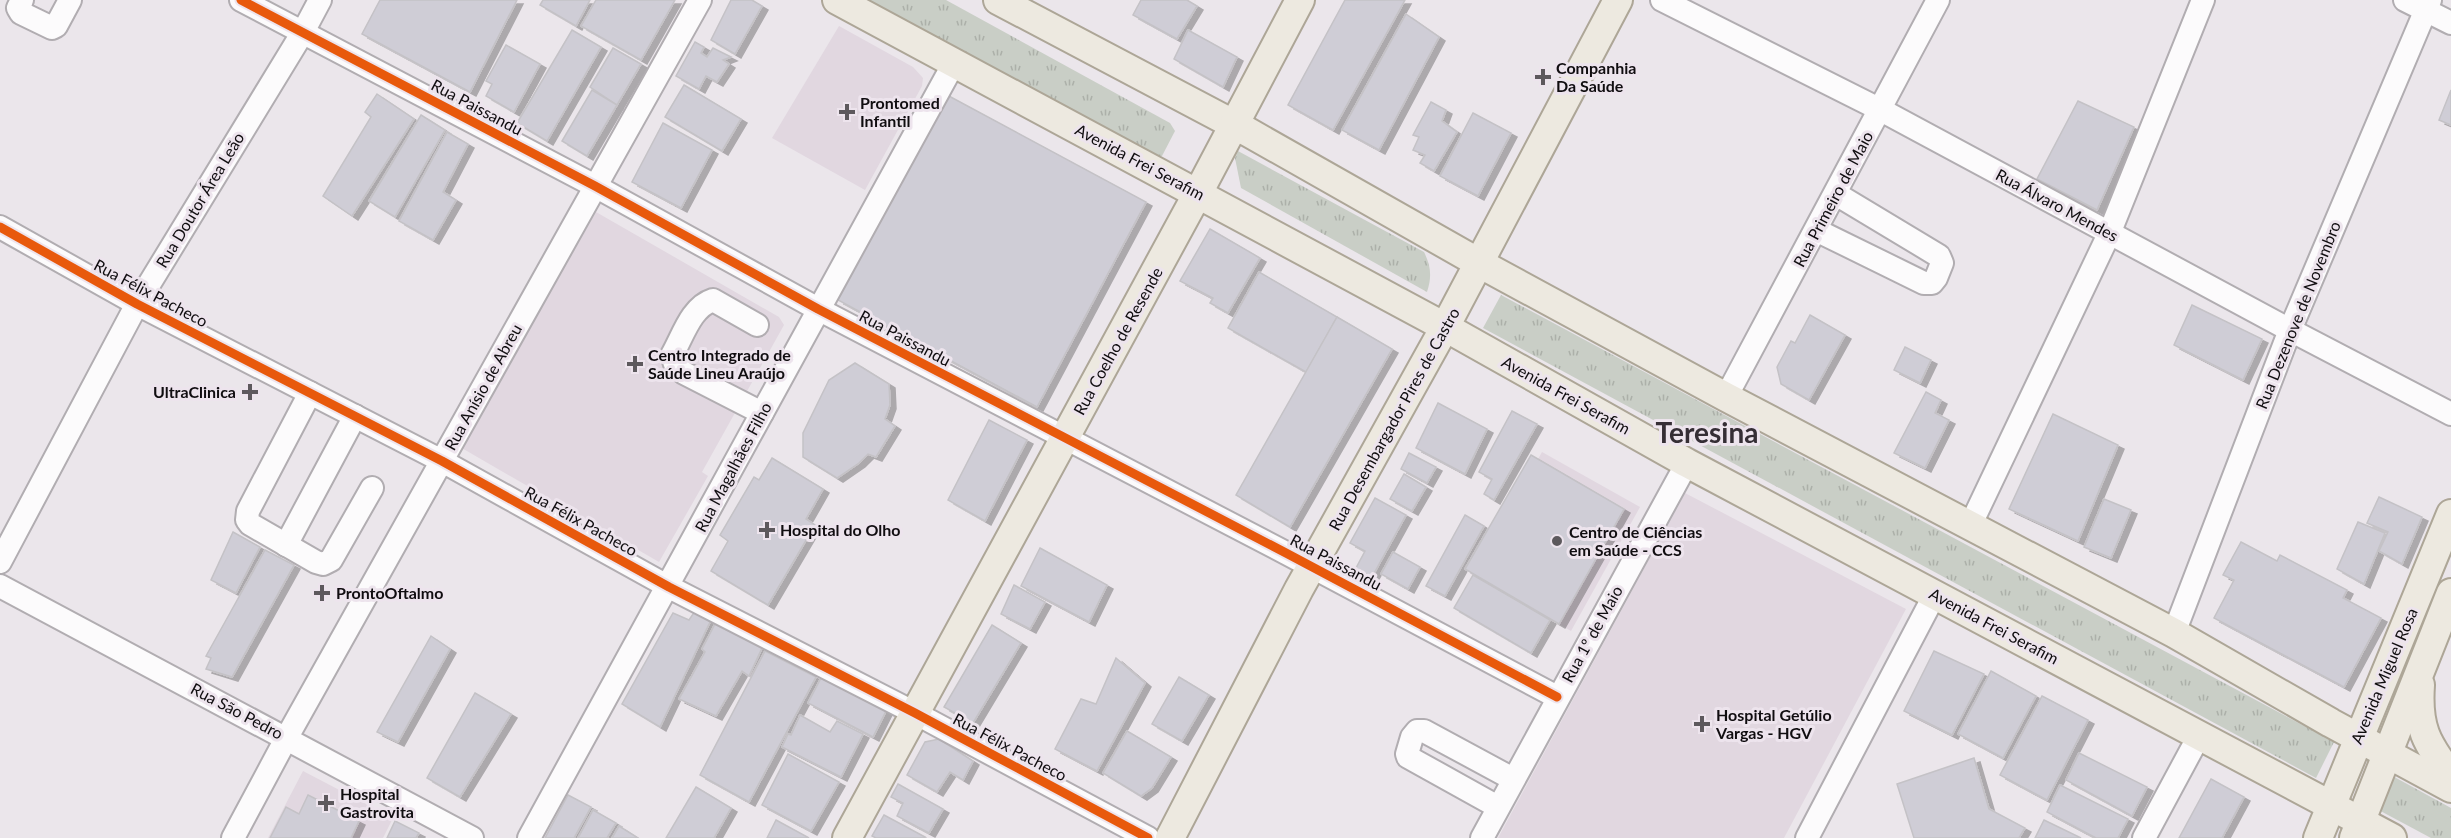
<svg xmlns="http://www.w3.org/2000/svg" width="2451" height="838" font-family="Lato,sans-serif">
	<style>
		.built { fill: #e1d7e0 }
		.grass { fill: url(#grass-tufts) }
		.building { fill: #cfcdd6; stroke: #c4c2c6; stroke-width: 1.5; filter: url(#shadow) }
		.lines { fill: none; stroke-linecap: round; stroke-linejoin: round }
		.minor-casing { stroke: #b1adb1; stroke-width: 26 }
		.major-casing { stroke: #ada697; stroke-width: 32 }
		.minor { stroke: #fcfbfc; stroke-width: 22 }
		.major { stroke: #ede9e0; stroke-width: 28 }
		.cycleway-casing { stroke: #ede4ed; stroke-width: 13 }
		.cycleway { stroke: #e8590c; stroke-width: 9 }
		.poi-dot { fill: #5d595d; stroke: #ede4ed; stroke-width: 2 }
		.labels { text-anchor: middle; stroke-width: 6; stroke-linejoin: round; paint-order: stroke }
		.poi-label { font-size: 16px; font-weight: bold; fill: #100d10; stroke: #ede4ed; text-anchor: start }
		.street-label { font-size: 16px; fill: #100d10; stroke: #ede4ed }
		.town-label { font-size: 28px; font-weight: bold; fill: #352e35; stroke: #ede4ed }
	</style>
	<defs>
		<pattern id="grass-tufts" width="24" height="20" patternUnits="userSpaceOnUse" patternTransform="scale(1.5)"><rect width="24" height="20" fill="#c9cec6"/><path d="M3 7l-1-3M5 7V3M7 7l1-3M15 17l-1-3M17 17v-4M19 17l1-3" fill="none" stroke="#acb0a9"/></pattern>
		<filter id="shadow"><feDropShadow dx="6" dy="4" stdDeviation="0" flood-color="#0004"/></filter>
	</defs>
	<rect width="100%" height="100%" fill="#ebe6eb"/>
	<g class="built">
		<polygon points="839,26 913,67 923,78 922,86 865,190 772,138"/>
		<polygon points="596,212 779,317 784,325 702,472 708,476 659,562 460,447"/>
		<polygon points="1542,452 1640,507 1571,631 1473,575"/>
		<polygon points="1685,493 1906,609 1784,838 1498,838"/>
		<polygon points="303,771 393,818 383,838 268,838"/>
	</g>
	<g class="grass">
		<polygon points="864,0 946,0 1170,123 1175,131 1162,156 1155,156"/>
		<path d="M 1238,151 L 1424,252 C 1431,266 1432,277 1427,292 L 1241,188 L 1235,158 Z"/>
		<polygon points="1501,295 2334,742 2316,778 1483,328"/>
		<polygon points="2387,773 2451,808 2451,838 2431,838 2373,807"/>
	</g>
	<g class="building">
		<polygon points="380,0 517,0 470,92 362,34"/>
		<polygon points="543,0 590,0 576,26 540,5"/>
		<polygon points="596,0 675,0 641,60 581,26"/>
		<polygon points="731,0 752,0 762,6 735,54 711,40"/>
		<polygon points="1141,0 1187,0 1197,6 1177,39 1133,15"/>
		<polygon points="1345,0 1405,0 1333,130 1288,105"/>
		<polygon points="1406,14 1439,37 1379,150 1342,130"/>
		<polygon points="572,30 601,47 547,141 517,123"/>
		<polygon points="1188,30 1237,57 1223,87 1174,59"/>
		<polygon points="695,42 704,47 701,53 707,57 713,48 731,57 723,60 729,64 717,82 706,76 699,89 676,76"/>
		<polygon points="506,45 540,64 514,112 486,96 492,84 486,81"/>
		<polygon points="613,48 641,64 617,105 590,87"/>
		<polygon points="684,85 741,119 722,151 665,117"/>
		<polygon points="592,90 617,105 587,156 562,141"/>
		<polygon points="2451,90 2451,125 2439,120"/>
		<polygon points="377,94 414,119 352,216 323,196 371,117 365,112"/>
		<polygon points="947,95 1146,202 1037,407 838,300"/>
		<polygon points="2078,101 2134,127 2097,210 2037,179"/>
		<polygon points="1431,102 1446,110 1442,121 1457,132 1434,171 1420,163 1425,155 1413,150 1419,137 1413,135"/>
		<polygon points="1473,113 1511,133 1478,196 1440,176"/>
		<polygon points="421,115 445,130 395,217 369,201"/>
		<polygon points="663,123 712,150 681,208 632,182"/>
		<polygon points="447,132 468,144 443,192 456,200 433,240 399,221"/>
		<polygon points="1210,229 1260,258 1228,313 1210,303 1213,298 1180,281"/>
		<polygon points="1259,272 1337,317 1306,372 1228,328"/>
		<polygon points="2192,305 2262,339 2243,380 2174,345"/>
		<polygon points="1810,315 1845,335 1809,400 1781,384 1777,367 1791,341 1795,343"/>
		<polygon points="1337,317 1392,349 1290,527 1236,495"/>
		<polygon points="1905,347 1931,360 1920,383 1894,370"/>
		<polygon points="855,363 889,384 890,405 885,419 895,426 876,457 868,454 859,463 837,478 803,457 803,433 829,380"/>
		<polygon points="1926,392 1941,400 1935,413 1949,420 1925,468 1894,453"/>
		<polygon points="1438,403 1487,429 1465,474 1416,448"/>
		<polygon points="1512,411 1537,424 1494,500 1484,494 1492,479 1479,472"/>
		<polygon points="2053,414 2118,445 2078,541 2009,509"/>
		<polygon points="989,420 1027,440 985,521 948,500"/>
		<polygon points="1409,453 1436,467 1427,483 1401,469"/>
		<polygon points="1531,455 1624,509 1559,624 1465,569"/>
		<polygon points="772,458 823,489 806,519 815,525 768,605 711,571 728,541 720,535 754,477 759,480"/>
		<polygon points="1404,474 1426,487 1412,511 1390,499"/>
		<polygon points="2379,497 2422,517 2402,564 2379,551 2388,532 2367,523"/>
		<polygon points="1375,498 1406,515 1372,577 1356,568 1365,551 1350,543"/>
		<polygon points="2104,499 2131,510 2111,558 2084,547"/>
		<polygon points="1465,515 1484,526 1445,596 1426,586"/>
		<polygon points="2358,522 2385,533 2364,584 2337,569"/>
		<polygon points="233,532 260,547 236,593 211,580"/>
		<polygon points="2241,542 2277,561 2280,555 2347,590 2343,598 2381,618 2344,687 2214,618 2234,580 2223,575"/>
		<polygon points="1040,548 1107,585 1089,622 1021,586"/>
		<polygon points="265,550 294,565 232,677 206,669 211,658 206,656"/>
		<polygon points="1393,552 1420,567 1408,589 1381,574"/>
		<polygon points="1473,575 1550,620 1531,653 1454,608"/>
		<polygon points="1014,585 1045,602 1030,629 1001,614"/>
		<polygon points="695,611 710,622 660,727 622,704 673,613 689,620"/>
		<polygon points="715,624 762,648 749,676 742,671 716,716 679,699 705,652 702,649"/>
		<polygon points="992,625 1021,643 973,723 944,707"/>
		<polygon points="431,636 450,649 398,742 377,732"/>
		<polygon points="765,651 816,677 749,802 700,775"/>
		<polygon points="1934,651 1984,674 1952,735 1904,711"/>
		<polygon points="1116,658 1145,683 1097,771 1055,749 1081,699 1096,704"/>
		<polygon points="1991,671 2036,696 2003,758 1958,734"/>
		<polygon points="1179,677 1209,695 1182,741 1152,724"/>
		<polygon points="821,678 886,711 873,737 808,703"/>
		<polygon points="475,693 511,714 460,797 427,778"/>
		<polygon points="2042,696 2088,720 2047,800 2000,775"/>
		<polygon points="800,715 830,732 837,721 863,734 841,777 782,747 788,734 791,735"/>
		<polygon points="1127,731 1171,757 1152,788 1141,796 1103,773"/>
		<polygon points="939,739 973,761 963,780 950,772 937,792 907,775 925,742"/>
		<polygon points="2079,753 2147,787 2132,816 2066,780"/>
		<polygon points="788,754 839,782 811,831 762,805"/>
		<polygon points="1974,758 1989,809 2025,828 2019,838 1914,838 1897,784"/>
		<polygon points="2211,779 2244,797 2222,838 2179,838"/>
		<polygon points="898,784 943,809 929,833 897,816 903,803 891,797"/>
		<polygon points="2060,785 2128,819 2118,838 2096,838 2047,812"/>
		<polygon points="696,787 731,808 714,838 666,838"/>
		<polygon points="308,795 359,821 351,838 270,838 286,807 299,814"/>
		<polygon points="568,795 591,807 574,838 545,838"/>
		<polygon points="593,810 616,823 607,838 578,838"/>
		<polygon points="884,815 925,837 924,838 876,838 872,836"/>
		<polygon points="776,820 809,838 767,838"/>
		<polygon points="2044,820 2081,838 2035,838"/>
		<polygon points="395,821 419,833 416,838 387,838"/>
		<polygon points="619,826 638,838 612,838"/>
	</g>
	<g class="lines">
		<defs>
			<g id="minor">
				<polyline points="22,0 18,8 21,13 52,28 56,26 70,0"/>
				<polyline points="241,0 595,186 818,309 1286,553 1557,697"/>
				<polyline points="1662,0 1881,110 2290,330 2451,414"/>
				<polyline points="2405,0 2451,23"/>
				<polyline points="0,227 137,304 442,461 669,587 915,713 1148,838"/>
				<polyline points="1816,230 1924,283 1932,283 1936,278 1942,263 1939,256 1836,194"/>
				<path d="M 757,325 L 713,300 C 691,307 683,336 672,355 L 675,364 L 684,373 L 762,413"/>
				<polyline points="310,393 248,511 247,520 250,524 316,562 323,564 331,560 372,488"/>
				<polyline points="1726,397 1938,0"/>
				<polyline points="1970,526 2109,234 2203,0"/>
				<polyline points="286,545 355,416"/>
				<polyline points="0,562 137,304 303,32 320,0"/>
				<polyline points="0,586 472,838"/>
				<polyline points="2174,633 2290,330 2430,0"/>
				<polyline points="1498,807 1408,757 1407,754 1412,737 1417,731 1424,731 1513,779"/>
				<polyline points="233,838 287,737 700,0"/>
				<path d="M 529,838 C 672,581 811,321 954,63"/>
				<polyline points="1482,838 1687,463"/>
				<polyline points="1807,838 1935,594"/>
				<polyline points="2144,838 2200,734"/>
			</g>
			<g id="major">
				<polyline points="837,0 1445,327 1687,463 2392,838"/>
				<polyline points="998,0 1248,132 1479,263 1726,397 2174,633 2331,723 2451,788"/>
				<path d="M 2420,685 C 2417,727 2426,743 2451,776"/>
				<polyline points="847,838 1198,193 1300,0"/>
				<polyline points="1170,838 1299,589 1445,327 1618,0"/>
				<polyline points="2318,838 2451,514"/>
				<polyline points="2354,838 2451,593"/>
			</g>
		</defs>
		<use href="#minor" class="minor-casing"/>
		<use href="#major" class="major-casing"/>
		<use href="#minor" class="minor"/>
		<use href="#major" class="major"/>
		<defs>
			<g id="cycleway">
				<polyline points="241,0 595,186 818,309 1286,553 1557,697"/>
				<polyline points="0,227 137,304 442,461 669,587 915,713 1148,838"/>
			</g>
		</defs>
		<use href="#cycleway" class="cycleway-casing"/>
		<use href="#cycleway" class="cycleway"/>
	</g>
	<g class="poi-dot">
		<path d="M1540 68h6v6h6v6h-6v6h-6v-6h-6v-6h6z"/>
		<path d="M844 103h6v6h6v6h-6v6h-6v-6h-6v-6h6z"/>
		<path d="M632 355h6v6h6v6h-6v6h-6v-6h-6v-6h6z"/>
		<path d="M247 383h6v6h6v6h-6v6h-6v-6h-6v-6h6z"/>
		<path d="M764 521h6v6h6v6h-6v6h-6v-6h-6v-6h6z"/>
		<circle cx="1557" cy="541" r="6"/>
		<path d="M319 584h6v6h6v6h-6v6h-6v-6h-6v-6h6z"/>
		<path d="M1699 715h6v6h6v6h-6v6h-6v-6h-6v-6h6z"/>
		<path d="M323 794h6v6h6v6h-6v6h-6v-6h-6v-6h6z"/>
	</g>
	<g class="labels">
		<g class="poi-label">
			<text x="1556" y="74">Companhia<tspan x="1556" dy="18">Da Saúde</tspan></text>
			<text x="860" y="109">Prontomed<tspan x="860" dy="18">Infantil</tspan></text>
			<text x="648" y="361">Centro Integrado de<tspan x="648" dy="18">Saúde Lineu Araújo</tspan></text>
			<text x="236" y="398" text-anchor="end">UltraClinica</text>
			<text x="780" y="536">Hospital do Olho</text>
			<text x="1569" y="538">Centro de Ciências<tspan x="1569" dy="18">em Saúde - CCS</tspan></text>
			<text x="336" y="599">ProntoOftalmo</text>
			<text x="1716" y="721">Hospital Getúlio<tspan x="1716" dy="18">Vargas - HGV</tspan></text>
			<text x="340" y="800">Hospital<tspan x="340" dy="18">Gastrovita</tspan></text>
		</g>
		<g class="street-label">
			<text transform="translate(477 107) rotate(28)" y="6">Rua Paissandu</text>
			<text transform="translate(1140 162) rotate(28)" y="6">Avenida Frei Serafim</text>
			<text transform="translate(1833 199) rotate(-62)" y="6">Rua Primeiro de Maio</text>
			<text transform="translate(200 200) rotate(-59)" y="6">Rua Doutor Área Leão</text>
			<text transform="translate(2057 205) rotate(28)" y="6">Rua Álvaro Mendes</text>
			<text transform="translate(151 293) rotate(28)" y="6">Rua Félix Pacheco</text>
			<text transform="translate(2298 315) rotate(-68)" y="6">Rua Dezenove de Novembro</text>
			<text transform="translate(905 338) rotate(28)" y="6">Rua Paissandu</text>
			<text transform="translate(1118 341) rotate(-61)" y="6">Rua Coelho de Resende</text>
			<text transform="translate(483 387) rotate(-61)" y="6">Rua Anísio de Abreu</text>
			<text transform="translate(1566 395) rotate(29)" y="6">Avenida Frei Serafim</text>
			<text transform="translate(1394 419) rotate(-61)" y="6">Rua Desembargador Pires de Castro</text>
			<text transform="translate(733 467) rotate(-62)" y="6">Rua Magalhães Filho</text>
			<text transform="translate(581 521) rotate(29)" y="6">Rua Félix Pacheco</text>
			<text transform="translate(1336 562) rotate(28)" y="6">Rua Paissandu</text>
			<text transform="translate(1994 626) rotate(28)" y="6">Avenida Frei Serafim</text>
			<text transform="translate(1592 634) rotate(-61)" y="6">Rua 1º de Maio</text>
			<text transform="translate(2384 676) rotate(-67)" y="6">Avenida Miguel Rosa</text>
			<text transform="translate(237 711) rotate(28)" y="6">Rua São Pedro</text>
			<text transform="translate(1010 747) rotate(28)" y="6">Rua Félix Pacheco</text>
		</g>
		<g class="town-label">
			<text x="1707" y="443">Teresina</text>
		</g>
	</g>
</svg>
